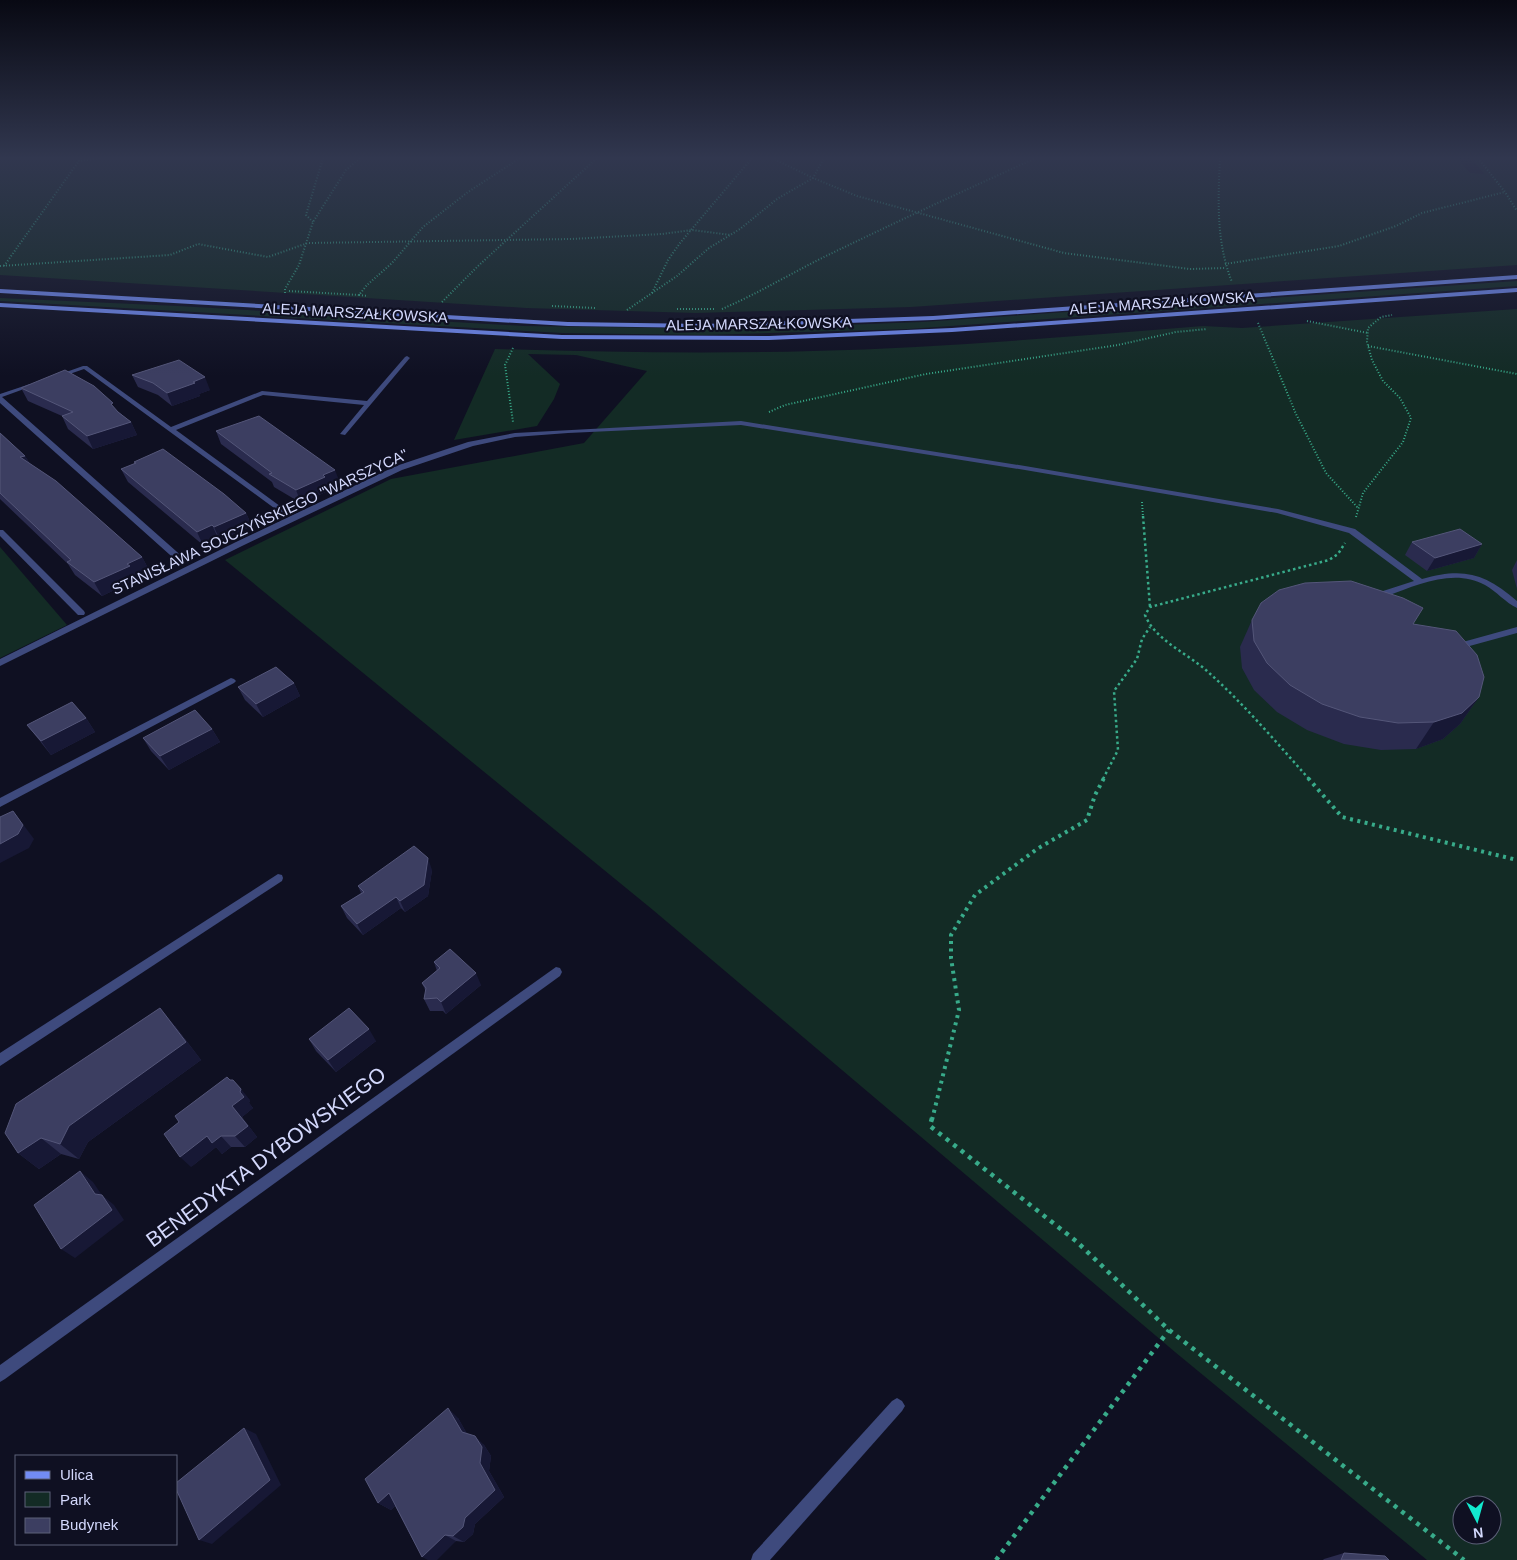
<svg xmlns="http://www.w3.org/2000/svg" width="1517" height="1560" font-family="Arial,sans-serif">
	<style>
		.green { fill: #132b25; fill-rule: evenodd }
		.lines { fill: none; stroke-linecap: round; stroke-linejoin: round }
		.path-far3 { stroke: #38ab8a; stroke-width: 2; stroke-dasharray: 1 2; stroke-linecap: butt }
		.path-far2 { stroke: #38ab8a; stroke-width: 2.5; stroke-dasharray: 2.5 3; stroke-linecap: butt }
		.path-far1 { stroke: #38ab8a; stroke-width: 4; stroke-dasharray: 3 4.5; stroke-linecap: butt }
		.path { stroke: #38ab8a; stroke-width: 4.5; stroke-dasharray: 4 5.5; stroke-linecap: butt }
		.service { fill: #3e4a7d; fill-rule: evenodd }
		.secondary { fill: #728cf4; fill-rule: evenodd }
		.wall { fill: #2a2b4e }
		.shaded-wall { fill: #171835 }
		.building { fill: #3c3e61; stroke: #545679 }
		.labels { text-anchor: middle; stroke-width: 4.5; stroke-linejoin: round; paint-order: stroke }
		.far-street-label { font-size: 15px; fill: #d3d8fc; stroke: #0f1022 }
		.near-street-label { font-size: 21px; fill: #d3d8fc; stroke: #0f1022 }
	</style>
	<rect width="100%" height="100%" fill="#0f1022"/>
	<g class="green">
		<polygon points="0,158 1457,158 1470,173 1484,174 1472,158 1517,158 1517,265 911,307 696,313 526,308 0,275"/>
		<polygon points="1517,281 1517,286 908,329 704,335 562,333 0,301 0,298 178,306 524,326 739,329 922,322"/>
		<path d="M 1517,309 L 1517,1560 L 1427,1560 L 1175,1352 L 653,910 L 225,560 L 391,479 L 584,443 L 647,371 L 576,355 L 528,354 L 560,384 L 554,399 L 537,426 L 454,440 L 495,349 C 601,352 707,354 813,351 C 943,348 1073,336 1203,326 L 1242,328 ZM 1462,1505 L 1492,1505 L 1492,1535 L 1462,1535 Z"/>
		<polygon points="0,547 67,625 0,658"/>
	</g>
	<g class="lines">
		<g class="path-far3">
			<polyline points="772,158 813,178 857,196 1064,253 1190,269 1225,268"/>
			<path d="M 1220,158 C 1218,200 1216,242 1232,282"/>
			<polyline points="1478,158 1505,192 1517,211"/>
			<polyline points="78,161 103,158"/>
			<polyline points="313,222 306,215 323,158"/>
			<polyline points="1225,264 1339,246 1396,226 1422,213 1505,192"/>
			<polyline points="0,266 170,255 198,244 268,257 308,243 571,239 662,234 692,230 731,235"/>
			<polyline points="4,266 81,158"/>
			<polyline points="289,291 359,295 367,285 392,263 423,227 468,192 520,158"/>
			<polyline points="285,293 285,289 299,265 313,222 346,170 360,158"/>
			<polyline points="652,293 668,260 680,243 752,158"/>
			<polyline points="359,295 368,296"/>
			<polyline points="442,302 478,266 597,158"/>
			<polyline points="552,306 595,308"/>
			<polyline points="677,309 715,309"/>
			<path d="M 722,309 C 757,294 790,274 824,257 C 894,223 965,190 1036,158"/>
			<polyline points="627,310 677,276 709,248 740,229 777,199 813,178 824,158"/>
			<polyline points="1307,321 1368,333"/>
			<polyline points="1258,323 1296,414 1326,473 1358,508"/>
			<polyline points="1368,346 1517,374"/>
			<polyline points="513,348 505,365 513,422"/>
			<polyline points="769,412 785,405 926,374 1118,345 1176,332 1207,329"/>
			<polyline points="1142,502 1143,517"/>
			<polyline points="1356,517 1363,493 1403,442 1411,418 1400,398 1383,381 1372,360 1367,342 1368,328 1381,317 1392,315"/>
		</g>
		<g class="path-far2">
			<polyline points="1143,516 1150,607"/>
			<polyline points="1103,779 1118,750 1114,691 1137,659 1142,639 1150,627"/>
			<path d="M 1309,779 C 1277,743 1243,703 1207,671 C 1187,653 1155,640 1145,615 L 1150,607 L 1329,560 L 1338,554 L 1345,543"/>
		</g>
		<g class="path-far1">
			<polyline points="1308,778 1342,817 1517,860"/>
			<polyline points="932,1120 959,1010 951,958 951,935 975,895 1037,849 1087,820 1095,795 1104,778"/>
		</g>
		<g class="path">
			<polyline points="932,1118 930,1126 1076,1241 1169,1330 1464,1560"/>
			<polyline points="996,1560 1169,1330"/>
		</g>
		<g class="service">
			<polygon points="407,356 410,358 409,359 345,435 340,434 364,405 263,395 176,430 288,512 288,516 285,516 84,369 58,378 55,376 83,366 87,366 171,427 262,391 367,401 405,357"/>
			<polygon points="30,384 35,385 2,397 185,559 185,563 179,563 0,403 0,394"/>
			<path d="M 741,421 L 1025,466 L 1278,509 L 1355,529 L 1422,579 C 1463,567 1485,573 1517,601 L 1517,608 C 1506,603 1496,591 1485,585 C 1454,568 1417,585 1387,596 L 1385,603 L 1379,603 L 1378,601 L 1380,592 L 1414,581 L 1349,533 L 1277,513 L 1025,470 L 741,425 L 568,433 L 515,437 L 473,446 L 402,470 L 242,546 L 0,666 L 0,659 L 236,542 L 396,466 L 468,442 L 515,433 Z"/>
			<polygon points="0,530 3,530 84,611 85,613 84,615 78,615 0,536"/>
			<polygon points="1517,627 1517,633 1455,650 1451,647 1452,645"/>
			<polygon points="231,678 234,679 236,681 234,683 0,807 0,798"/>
			<polygon points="278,874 282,875 283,878 282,881 0,1066 0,1053"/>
			<polygon points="556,967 560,968 562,972 560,976 5,1379 0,1382 0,1365"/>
			<polygon points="897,1398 902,1401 905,1406 902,1411 770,1560 751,1560 753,1554 892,1401"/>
		</g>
		<g class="secondary">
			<polygon points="1517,275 1517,279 933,320 704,328 568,326 0,293 0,289 568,322 704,324 933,316"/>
			<polygon points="1517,288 1517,292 952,332 769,340 562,339 0,307 0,303 562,335 769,336 952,328"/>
		</g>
	</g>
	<g class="wall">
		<polygon points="132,375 210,390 199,394 200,396 172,406 158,395 138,387"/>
		<polygon points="21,388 116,410 131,422 137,435 93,449 68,429 62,416 28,401"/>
		<polygon points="216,431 340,483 329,488 330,490 301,503 274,487 272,482 221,444"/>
		<polygon points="0,433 25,456 30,464 142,557 149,570 136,577 137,579 102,596 75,575 68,564 0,499"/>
		<polygon points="134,462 246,513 252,526 220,540 218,538 203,545 128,482 121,469 135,464"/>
		<polygon points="1412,542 1482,544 1474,558 1427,571 1405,555"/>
		<polygon points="1517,560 1517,589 1512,570"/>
		<polygon points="1252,620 1414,624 1479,697 1460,724 1443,739 1416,749 1381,750 1344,744 1307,730 1277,712 1254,690 1242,668 1240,647"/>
		<polygon points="294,683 300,696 263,717 245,700 238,687"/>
		<polygon points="86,718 95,732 51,755 27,725"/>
		<polygon points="212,729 220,742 169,770 151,751 143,738"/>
		<polygon points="432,870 428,896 405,912 401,908 363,935 347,918 341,906 361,893 358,886"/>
		<polygon points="434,962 481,985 446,1014 443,1011 430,1011 424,999 426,992 422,983 437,971"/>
		<polygon points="175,1026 201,1060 88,1142 79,1159 61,1154 39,1169 18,1153"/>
		<polygon points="309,1039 376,1041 336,1072 316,1051"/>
		<polygon points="250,1100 249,1103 253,1108 242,1117 257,1137 245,1147 231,1147 222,1154 216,1147 191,1167"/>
		<polygon points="458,1418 467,1434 484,1445 491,1456 489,1471 504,1497 475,1524 473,1534 464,1542 456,1541 422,1557 395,1506 391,1510 378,1503"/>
		<polygon points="1344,1553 1389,1560 1323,1560 1324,1559"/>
	</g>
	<g class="shaded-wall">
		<polygon points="205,377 210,390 199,394 200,396 172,406 167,393"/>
		<polygon points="131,422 137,435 93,449 87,436"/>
		<polygon points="25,456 33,468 20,457"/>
		<polygon points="335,470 340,483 329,488 330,490 301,503 296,490 323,475"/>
		<polygon points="246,513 252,526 220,540 214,527"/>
		<polygon points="212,525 218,538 203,545 197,532"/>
		<polygon points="1482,544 1474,558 1427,571 1435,558"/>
		<polygon points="142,557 149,570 136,577 137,579 102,596 94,582 127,564"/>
		<polygon points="294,683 300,696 263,717 256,704"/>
		<polygon points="1479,697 1460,724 1443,739 1416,749 1434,722"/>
		<polygon points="86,718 95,732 51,755 41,741"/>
		<polygon points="212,729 220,742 169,770 160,756"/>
		<polygon points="13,811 34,839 29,848 0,863 0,844"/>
		<polygon points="428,858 432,870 428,896 405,912 400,901"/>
		<polygon points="396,897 401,908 363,935 357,924"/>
		<polygon points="476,973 481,985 446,1014 441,1002"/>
		<polygon points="160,1008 175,1026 201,1060 88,1142 79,1159 60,1144 69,1126"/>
		<polygon points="369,1029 376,1041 336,1072 328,1060"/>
		<polygon points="241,1089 250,1100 249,1103 253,1108 242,1117 257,1137 245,1147 235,1136 232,1106"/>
		<polygon points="207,1136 221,1136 231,1147 222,1154 216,1147 191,1167 180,1157"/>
		<polygon points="41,1138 61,1154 39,1169 18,1153"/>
		<polygon points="80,1171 93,1182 108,1204 95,1194"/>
		<polygon points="102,1195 114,1205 124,1220 75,1258 61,1249"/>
		<polygon points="448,1408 458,1418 472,1442 462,1432"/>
		<polygon points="244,1428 256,1434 281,1485 212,1544 199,1540"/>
		<polygon points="475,1436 484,1445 491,1456 489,1471 504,1497 475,1524 473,1534 464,1542 453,1536 465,1518 480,1463"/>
		<polygon points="389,1493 401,1501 391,1510 378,1503"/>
		<polygon points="445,1535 456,1541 437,1560 428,1560 422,1557"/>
	</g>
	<g class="building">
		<polygon points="179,360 205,377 193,382 195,383 167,393 153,383 132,375"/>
		<polygon points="65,370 94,386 113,403 111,404 118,412 131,422 87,436 62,416 73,412 21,388"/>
		<polygon points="259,416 335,470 323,475 325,477 296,490 269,474 272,473 216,431"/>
		<polygon points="0,433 25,456 20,457 56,481 142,557 127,564 130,566 94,582 67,562 71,560 0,493"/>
		<polygon points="163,449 224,494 246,513 214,527 212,525 197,532 121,469 136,463 134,462"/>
		<polygon points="1460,529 1482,544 1435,558 1412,542"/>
		<polygon points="1351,581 1403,598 1423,608 1413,624 1456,631 1477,655 1484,677 1479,697 1462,713 1434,722 1398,723 1360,717 1322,704 1290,685 1267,663 1254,641 1252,620 1261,603 1279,590 1305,583"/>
		<polygon points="276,667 294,683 256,704 238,687"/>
		<polygon points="72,702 86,718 41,741 27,725"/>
		<polygon points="195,710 212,729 160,756 143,738"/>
		<polygon points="13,811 23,825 18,834 0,844 0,817"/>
		<polygon points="414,846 428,858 424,885 400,901 396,897 357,924 341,906 364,892 358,886"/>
		<polygon points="450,949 476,973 441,1002 437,998 424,999 426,988 422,983 440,968 434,962"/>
		<polygon points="160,1008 186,1042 69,1126 60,1144 41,1138 18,1153 5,1133 16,1104"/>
		<polygon points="349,1008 369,1029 328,1060 309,1039"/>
		<polygon points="227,1077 230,1080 233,1080 241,1089 240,1092 244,1097 232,1106 248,1126 235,1136 221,1136 212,1143 207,1136 180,1157 164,1134 179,1122 175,1116"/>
		<polygon points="80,1171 95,1194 102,1195 112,1210 61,1249 34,1205"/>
		<polygon points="448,1408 462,1432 475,1436 482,1447 480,1463 495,1490 465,1518 463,1527 453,1536 445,1535 422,1557 389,1493 378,1503 365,1479"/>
		<polygon points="244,1428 270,1480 199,1540 176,1489 176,1483"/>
		<polygon points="1344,1553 1385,1556 1389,1560 1341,1560"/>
	</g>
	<linearGradient id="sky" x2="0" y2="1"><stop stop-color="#080913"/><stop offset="0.42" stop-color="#31374f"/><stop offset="1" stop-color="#31374f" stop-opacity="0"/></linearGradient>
	<rect width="1517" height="376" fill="url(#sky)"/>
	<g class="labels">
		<g class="far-street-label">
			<text transform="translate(1162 303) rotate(-4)" y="5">ALEJA MARSZAŁKOWSKA</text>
			<text transform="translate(355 313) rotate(3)" y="5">ALEJA MARSZAŁKOWSKA</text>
			<text transform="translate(759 324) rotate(-1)" y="5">ALEJA MARSZAŁKOWSKA</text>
			<text transform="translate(260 522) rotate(-25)" y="5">STANISŁAWA SOJCZYŃSKIEGO "WARSZYCA"</text>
		</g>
		<g class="near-street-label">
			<text transform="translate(266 1157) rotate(-36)" y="7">BENEDYKTA DYBOWSKIEGO</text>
		</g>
	</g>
	<rect x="15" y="1455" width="162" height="90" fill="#0f1022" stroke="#5d6079"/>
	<rect x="25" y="1471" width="25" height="8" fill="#728cf4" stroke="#5d6079"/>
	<text x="60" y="1480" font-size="15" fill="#d3d8fc">Ulica</text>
	<rect x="25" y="1492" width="25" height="15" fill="#132b25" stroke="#5d6079"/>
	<text x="60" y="1505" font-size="15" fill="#d3d8fc">Park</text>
	<rect x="25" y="1518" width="25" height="15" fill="#3c3e61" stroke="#5d6079"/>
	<text x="60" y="1530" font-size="15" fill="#d3d8fc">Budynek</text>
	<g transform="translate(1477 1520) rotate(174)"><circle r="24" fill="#0f1022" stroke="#5d6079"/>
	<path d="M0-4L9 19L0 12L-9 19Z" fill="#12e9ce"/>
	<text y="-8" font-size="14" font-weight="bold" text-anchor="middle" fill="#d3d8fc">N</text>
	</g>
</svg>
